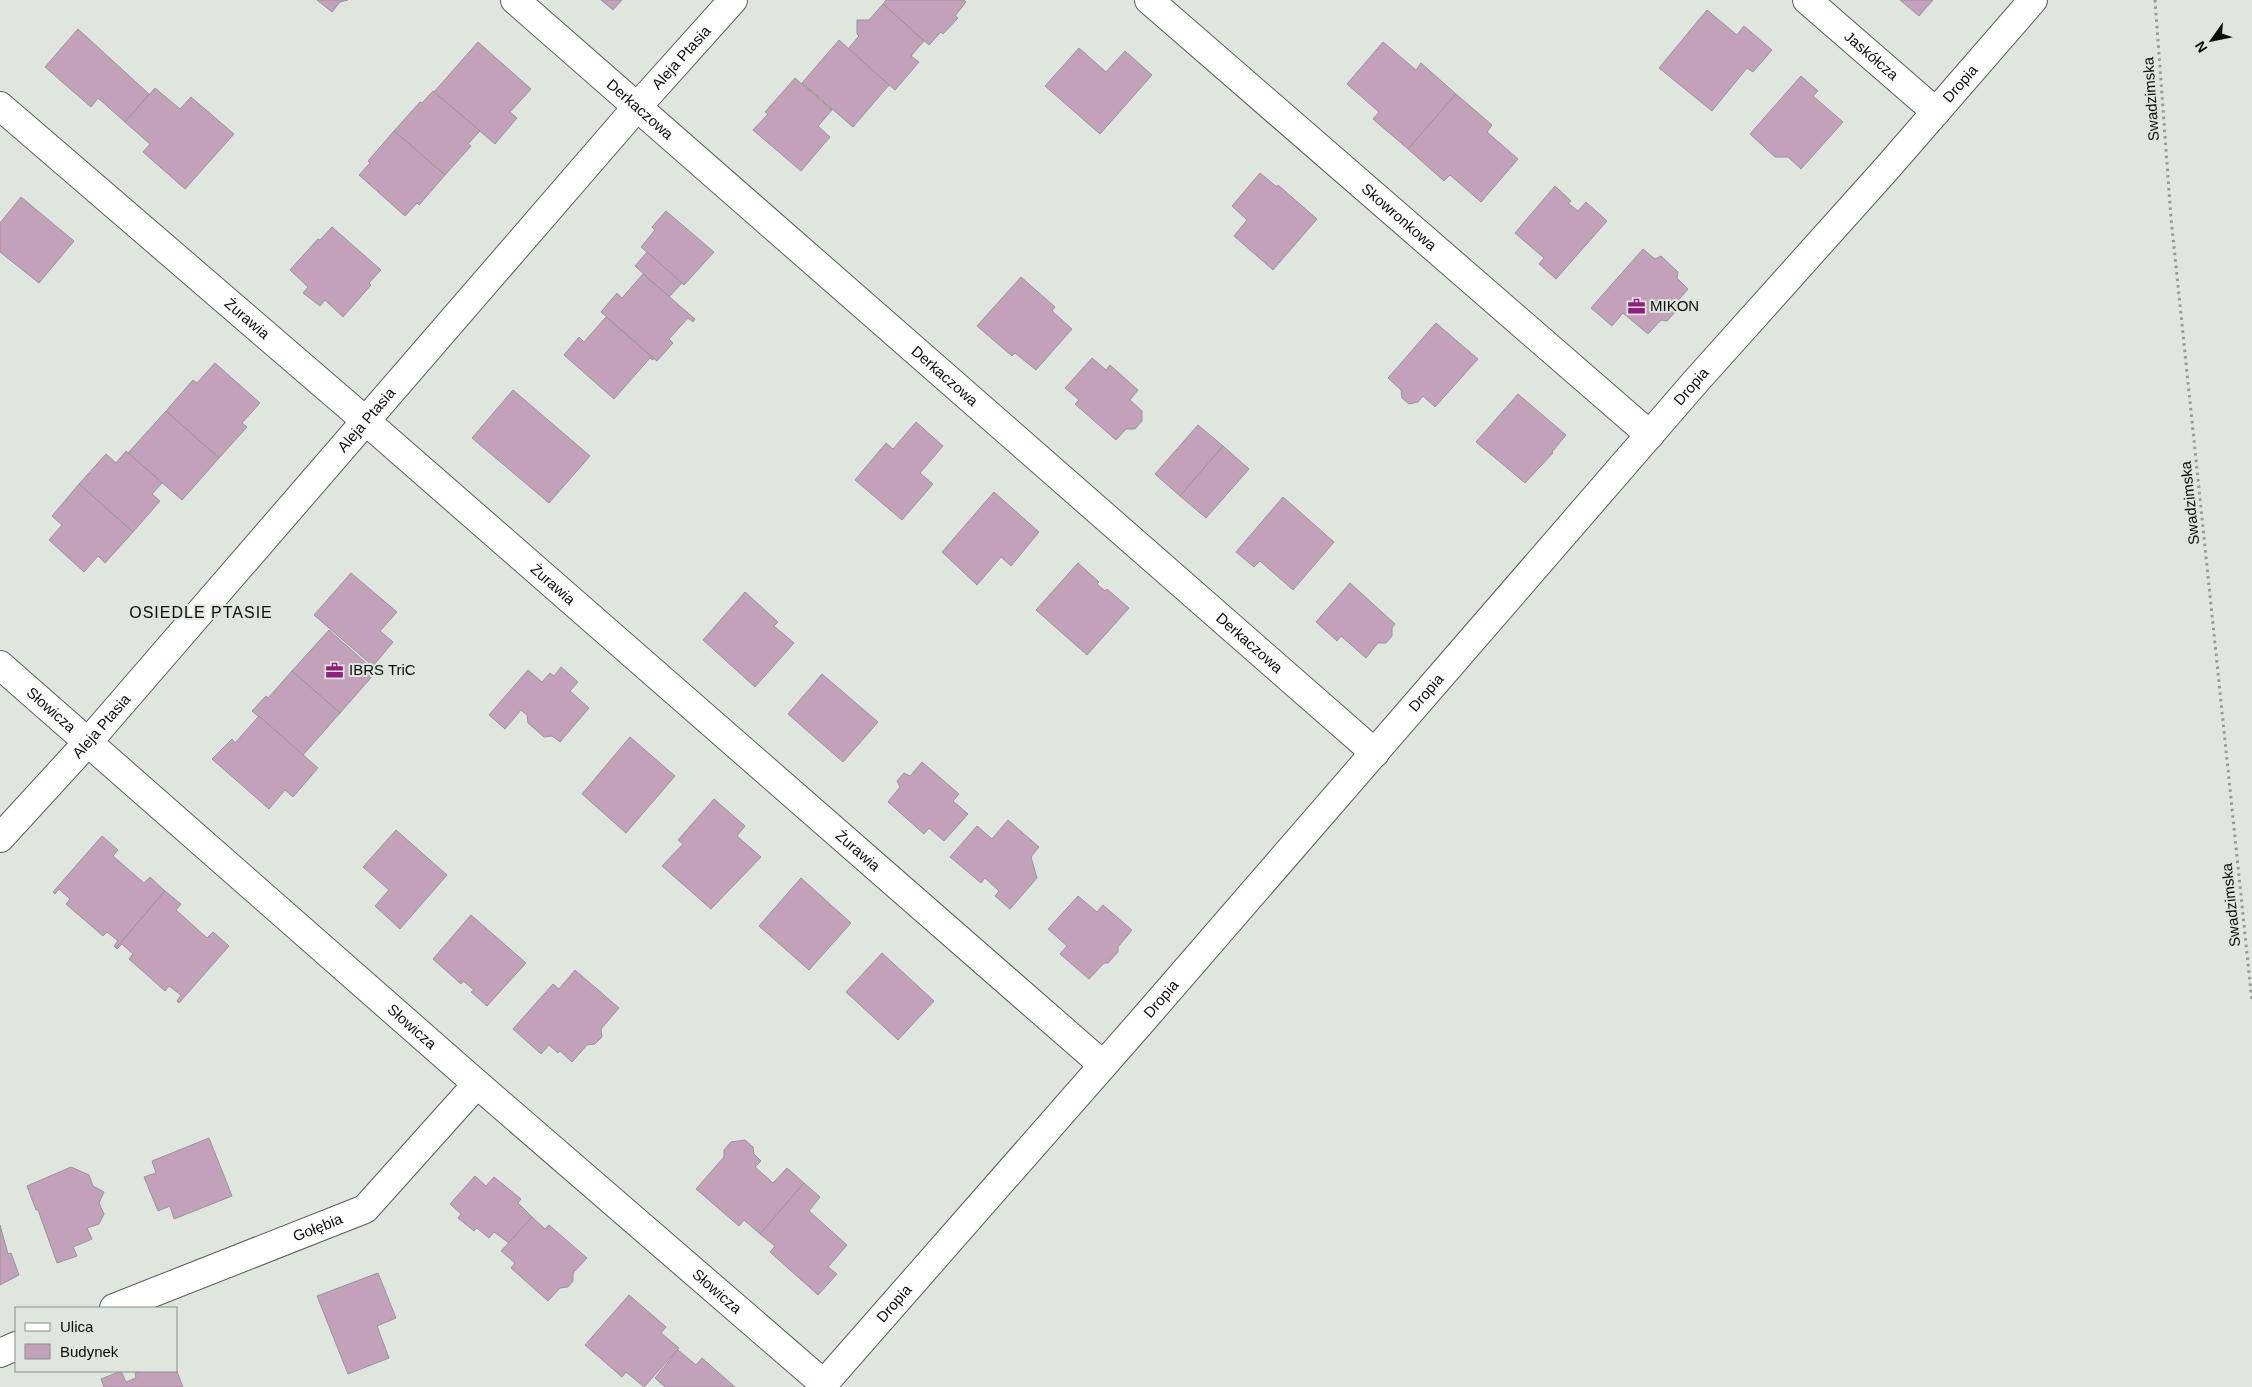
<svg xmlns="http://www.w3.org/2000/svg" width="2252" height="1387" font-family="Arial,sans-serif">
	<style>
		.building { fill: #c4a1bb; stroke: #9b9399 }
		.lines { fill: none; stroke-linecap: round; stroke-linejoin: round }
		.minor-casing { stroke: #575d57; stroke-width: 30 }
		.path { stroke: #949a94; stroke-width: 3; stroke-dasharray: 2.5 4; stroke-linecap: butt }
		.minor { stroke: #fff; stroke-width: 28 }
		.labels { text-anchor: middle; stroke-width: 4; stroke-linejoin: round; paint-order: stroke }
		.street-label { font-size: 15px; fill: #0a0c09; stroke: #dee6de }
		.poi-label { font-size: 15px; fill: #0a0c09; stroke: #dee6de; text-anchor: start }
		.neighbourhood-label { font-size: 16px; letter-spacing: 1px; fill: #0a0c09; stroke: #dee6de }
	</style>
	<rect width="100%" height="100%" fill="#dee6de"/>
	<g class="building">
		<polygon points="317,0 348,0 340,2 332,12"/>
		<polygon points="601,0 622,0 613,10"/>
		<polygon points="886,0 964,0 966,2 955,16 958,18 943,34 941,32 929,45 883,4"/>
		<polygon points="1900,0 1933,0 1919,16"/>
		<polygon points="883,4 924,41 911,56 919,62 895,90 848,49 859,36 857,34 857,20 869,20"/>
		<polygon points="1707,10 1737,35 1744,26 1772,50 1753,72 1747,68 1712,111 1659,68"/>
		<polygon points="78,29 149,94 125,122 98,98 91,107 45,67"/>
		<polygon points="839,40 889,85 853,127 802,83"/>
		<polygon points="478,42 531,89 510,112 517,118 495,144 434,92"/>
		<polygon points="1383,42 1416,70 1421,63 1456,94 1408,149 1373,119 1379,112 1347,84"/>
		<polygon points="1079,48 1106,72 1125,51 1152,75 1100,134 1045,86"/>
		<polygon points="1801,76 1818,91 1813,96 1843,122 1801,169 1788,157 1775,157 1750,134"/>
		<polygon points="795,78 832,110 818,126 830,137 801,171 753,130 768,114 765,112"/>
		<polygon points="155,88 180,109 191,97 234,134 185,189 143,152 150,144 125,122"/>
		<polygon points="433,91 480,131 468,144 471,146 445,175 394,131 420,102 422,103"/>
		<polygon points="1456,94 1492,125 1487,132 1518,159 1481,202 1450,175 1444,181 1408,149"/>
		<polygon points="394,131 445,175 419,205 417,203 405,216 359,175 370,163 368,161"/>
		<polygon points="1260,173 1277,187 1278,185 1317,219 1273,270 1234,236 1247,220 1232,206"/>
		<polygon points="1555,186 1571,201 1568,203 1578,211 1586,202 1607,221 1556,279 1539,264 1544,258 1515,233"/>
		<polygon points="21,197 74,241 39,283 0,252 0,223"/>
		<polygon points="666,211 714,252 684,285 641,247 655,230 652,227"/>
		<polygon points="332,227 381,270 369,283 371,285 343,317 325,300 320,306 303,293 308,287 290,270 318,239 320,240"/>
		<polygon points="1643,249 1655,259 1661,256 1678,272 1677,278 1688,289 1676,303 1677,310 1667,321 1661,320 1648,334 1623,313 1612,326 1591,308"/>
		<polygon points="647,252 682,283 669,297 635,266"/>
		<polygon points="643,274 695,319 693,322 688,318 669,339 673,343 657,361 601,312 617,293 622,298"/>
		<polygon points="1021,277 1055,307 1052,311 1072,329 1036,370 1015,353 1012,356 977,326"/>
		<polygon points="606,317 654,359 653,360 650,358 614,399 564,355 579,337 584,342"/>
		<polygon points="1436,323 1478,359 1435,407 1423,396 1418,402 1409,404 1402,398 1401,390 1388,378"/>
		<polygon points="1092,358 1106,370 1110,365 1138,390 1130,400 1142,411 1142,421 1135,429 1126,429 1116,440 1075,404 1079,400 1065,388"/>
		<polygon points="215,363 260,403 242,423 247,427 219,458 166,411 193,380 197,383"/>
		<polygon points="513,390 590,456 549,503 472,438"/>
		<polygon points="1518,394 1566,435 1552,452 1553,453 1525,483 1476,442"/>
		<polygon points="166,411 219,458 182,500 128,453"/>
		<polygon points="916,422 943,446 920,473 933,484 902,520 855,480 886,443 893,449"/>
		<polygon points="1198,425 1223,446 1180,496 1155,474"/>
		<polygon points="1223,446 1249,469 1206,518 1180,496"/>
		<polygon points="126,451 162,483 152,494 160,501 133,532 79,484 106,454 116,463"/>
		<polygon points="79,484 133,532 105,563 98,556 84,572 49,540 62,525 52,516"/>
		<polygon points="994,492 1039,532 1011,566 1001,557 977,585 942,552"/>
		<polygon points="1283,497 1334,542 1293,590 1260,561 1254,567 1236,552"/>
		<polygon points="1078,563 1099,582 1097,584 1105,591 1107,589 1129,608 1087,655 1036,610"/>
		<polygon points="351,573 397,612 380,631 393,642 373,666 314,615"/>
		<polygon points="1350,583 1395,624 1392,628 1392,636 1386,643 1378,643 1366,658 1341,636 1337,641 1316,622"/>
		<polygon points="745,592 778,622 774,626 794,643 755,687 703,640"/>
		<polygon points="329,630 376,672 340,713 292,671"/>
		<polygon points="561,667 578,682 570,691 589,708 560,742 552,736 544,737 528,723 527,715 521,710 505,729 489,715 528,670 542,682 550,673 554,676"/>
		<polygon points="292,671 340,713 303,755 252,711 266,696 268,698"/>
		<polygon points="822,674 878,722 843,762 788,714"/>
		<polygon points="259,716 318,768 293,797 285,790 269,809 212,759 232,739 235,743"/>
		<polygon points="630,737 675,776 626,833 582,794"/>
		<polygon points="922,762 959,794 953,801 968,814 944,841 929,828 924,834 888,802 900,787 897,781 904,773 910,776"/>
		<polygon points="714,799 745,826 737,836 761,857 711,909 662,866 683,844 678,840"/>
		<polygon points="1008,820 1039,847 1031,857 1037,878 1010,909 995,896 999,891 985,878 981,883 950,857 977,826 992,839"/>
		<polygon points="396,830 447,875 400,929 375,906 389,890 363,867"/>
		<polygon points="102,836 118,850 113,856 144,883 150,877 165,891 116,948 114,946 118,941 107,932 103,936 66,904 70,899 59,889 55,894 53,892"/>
		<polygon points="801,878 851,923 809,970 759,926"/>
		<polygon points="165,891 181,904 176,910 207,938 213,932 229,946 179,1003 177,1001 181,995 169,986 165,991 129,959 133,954 122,944 117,949 116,948"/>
		<polygon points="1078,896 1097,912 1103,905 1132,930 1118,947 1118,952 1108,963 1104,963 1089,979 1060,954 1067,946 1048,929"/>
		<polygon points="471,915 526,963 487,1006 471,992 474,990 463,981 461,984 433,959"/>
		<polygon points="882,953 934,1001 898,1040 846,992"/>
		<polygon points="575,970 619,1008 601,1029 602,1037 595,1044 587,1045 572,1062 560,1051 558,1053 549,1045 541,1054 513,1029 553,984 559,989"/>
		<polygon points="209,1138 232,1196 174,1219 170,1206 158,1211 144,1177 156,1173 152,1161"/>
		<polygon points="745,1140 753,1147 754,1154 761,1161 755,1167 773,1183 787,1168 804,1183 760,1234 744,1220 739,1226 696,1189 724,1157 724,1150 731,1142"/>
		<polygon points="71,1167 89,1175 93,1186 104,1192 99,1203 104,1214 99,1224 87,1228 92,1239 73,1247 77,1256 57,1263 38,1210 36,1210 27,1186"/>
		<polygon points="475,1176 486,1186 494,1177 521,1199 518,1203 532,1217 509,1243 494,1232 489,1238 477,1228 474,1231 458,1218 461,1214 450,1204"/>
		<polygon points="804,1183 820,1197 809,1211 847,1245 828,1267 837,1274 818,1295 770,1252 775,1246 760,1234"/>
		<polygon points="532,1217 545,1229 549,1225 587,1258 573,1273 573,1281 568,1287 560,1288 548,1301 511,1268 515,1263 501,1251"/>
		<polygon points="0,1225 8,1254 11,1253 19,1275 0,1285"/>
		<polygon points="378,1273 396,1318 377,1326 389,1358 348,1374 317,1296"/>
		<polygon points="629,1295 666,1327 661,1333 679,1348 644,1387 626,1372 622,1377 585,1345"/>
		<polygon points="678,1350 696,1365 702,1358 735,1387 665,1387 655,1378"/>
		<polygon points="176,1369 183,1387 104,1387 101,1379 121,1371 126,1382 136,1378 135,1373 141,1371"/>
	</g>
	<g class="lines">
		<defs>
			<g id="minor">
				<path id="s1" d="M 515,0 L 1375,753"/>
				<path id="s2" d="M 1149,0 L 1650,435"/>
				<path id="s3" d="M 1807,0 L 1936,112"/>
				<path id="s4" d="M 0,106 L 367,422 L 1103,1065"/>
				<path id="s5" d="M 0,665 L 477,1084 L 824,1384"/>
				<path id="s6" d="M 0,838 L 88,742 L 637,107 L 733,0"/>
				<path id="s7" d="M 114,1308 L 365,1209 L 477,1084"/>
				<polyline points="0,1353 16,1346"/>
				<path id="s8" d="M 821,1387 L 1149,1013 L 1697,380 L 1888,167 L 2033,0"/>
			</g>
		</defs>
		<use href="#minor" class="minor-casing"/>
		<polyline class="path" points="2155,0 2171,218 2252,1002"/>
		<use href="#minor" class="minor"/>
	</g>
	<defs>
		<symbol id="office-bare" viewBox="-9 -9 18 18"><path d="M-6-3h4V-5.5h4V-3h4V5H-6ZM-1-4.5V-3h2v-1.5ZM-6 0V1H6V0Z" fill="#911f80" stroke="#dee6de" stroke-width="2.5" paint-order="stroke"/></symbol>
	</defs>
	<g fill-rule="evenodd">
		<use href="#office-bare" x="1624" y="294" width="25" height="25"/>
		<use href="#office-bare" x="322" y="658" width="25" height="25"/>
	</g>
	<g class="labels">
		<g class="street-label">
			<text dy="5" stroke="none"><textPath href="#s3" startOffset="85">Jaskółcza</textPath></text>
			<text dy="5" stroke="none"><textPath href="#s6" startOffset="1036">Aleja Ptasia</textPath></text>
			<text dy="5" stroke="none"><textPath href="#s8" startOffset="1731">Dropia</textPath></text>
			<text transform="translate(2151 99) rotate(-94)" y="5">Swadzimska</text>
			<text dy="5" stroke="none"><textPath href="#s1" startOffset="166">Derkaczowa</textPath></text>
			<text dy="5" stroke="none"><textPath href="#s2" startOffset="331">Skowronkowa</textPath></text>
			<text dy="5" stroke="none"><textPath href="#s4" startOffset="326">Żurawia</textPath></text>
			<text dy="5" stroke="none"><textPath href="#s1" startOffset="571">Derkaczowa</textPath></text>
			<text dy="5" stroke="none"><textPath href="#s8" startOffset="1326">Dropia</textPath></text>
			<text dy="5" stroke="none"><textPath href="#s6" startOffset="556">Aleja Ptasia</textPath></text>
			<text transform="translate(2190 503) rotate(-96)" y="5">Swadzimska</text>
			<text dy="5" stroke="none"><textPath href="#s4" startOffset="731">Żurawia</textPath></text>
			<text dy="5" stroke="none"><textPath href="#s1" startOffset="976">Derkaczowa</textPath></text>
			<text dy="5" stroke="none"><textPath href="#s8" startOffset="921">Dropia</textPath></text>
			<text dy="5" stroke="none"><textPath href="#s5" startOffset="68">Słowicza</textPath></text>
			<text dy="5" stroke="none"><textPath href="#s6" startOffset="151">Aleja Ptasia</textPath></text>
			<text dy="5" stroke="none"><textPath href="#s4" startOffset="1136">Żurawia</textPath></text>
			<text transform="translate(2231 905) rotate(-96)" y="5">Swadzimska</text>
			<text dy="5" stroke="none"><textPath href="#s8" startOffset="516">Dropia</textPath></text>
			<text dy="5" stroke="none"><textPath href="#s5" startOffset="548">Słowicza</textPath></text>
			<text dy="5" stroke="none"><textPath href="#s7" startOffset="219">Gołębia</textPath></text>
			<text dy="5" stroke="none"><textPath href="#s5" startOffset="952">Słowicza</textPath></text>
			<text dy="5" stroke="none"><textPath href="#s8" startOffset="111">Dropia</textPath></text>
		</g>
		<g class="poi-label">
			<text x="1650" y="311">MIKON</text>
			<text x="349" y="675">IBRS TriC</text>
		</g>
		<g class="neighbourhood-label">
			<text x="201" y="618">OSIEDLE PTASIE</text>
		</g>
	</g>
	<rect x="15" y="1307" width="162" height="65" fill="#dee6de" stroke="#898f89"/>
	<rect x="25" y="1323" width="25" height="8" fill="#ffffff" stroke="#898f89"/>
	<text x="60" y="1332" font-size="15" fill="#0a0c09">Ulica</text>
	<rect x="25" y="1344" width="25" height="15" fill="#c4a1bb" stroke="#898f89"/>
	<text x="60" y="1357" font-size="15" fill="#0a0c09">Budynek</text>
	<g transform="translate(2212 40) rotate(237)" stroke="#dee6de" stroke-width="4" paint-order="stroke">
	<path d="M0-4L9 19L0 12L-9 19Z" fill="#0a0c09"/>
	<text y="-8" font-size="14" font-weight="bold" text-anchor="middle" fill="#0a0c09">N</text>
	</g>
</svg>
